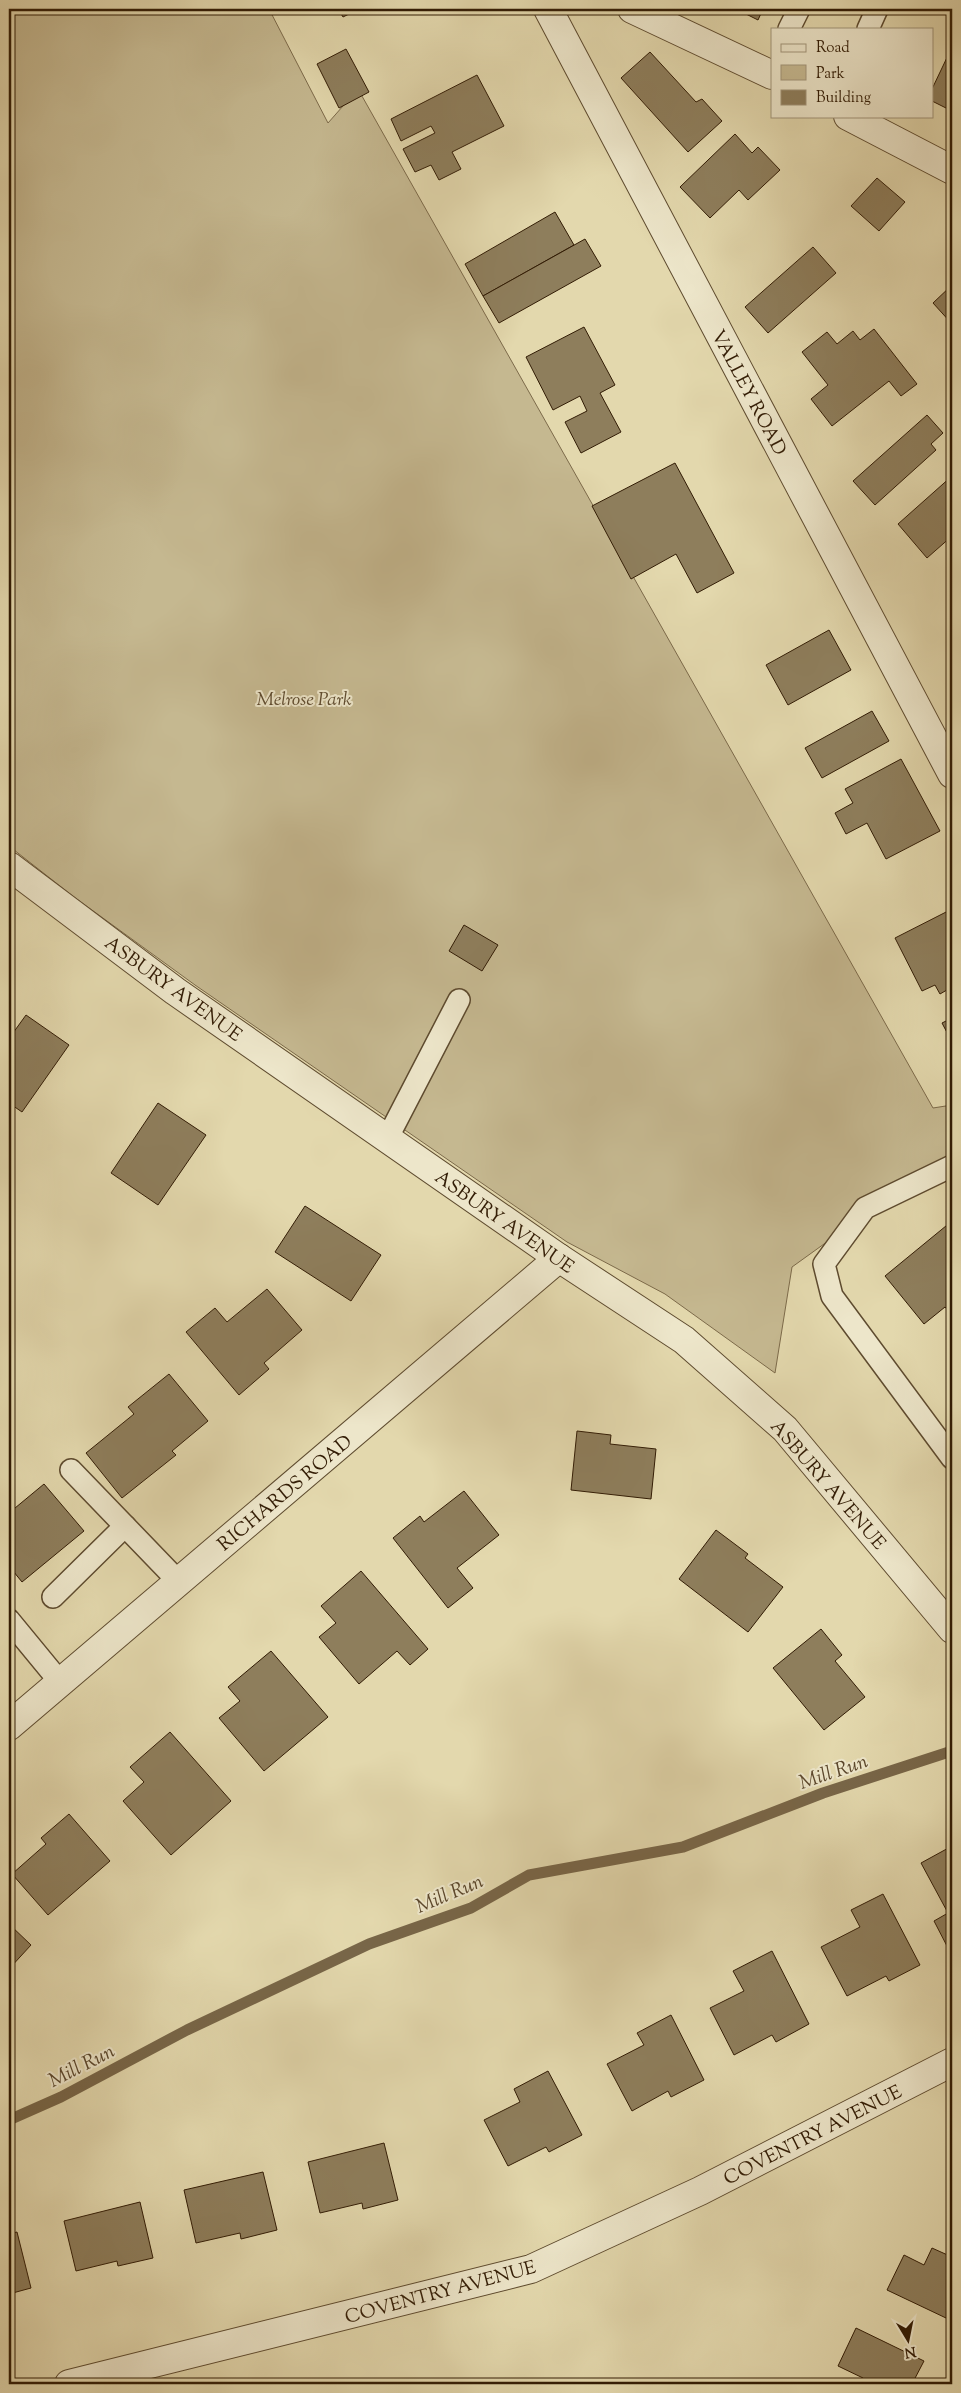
<svg xmlns="http://www.w3.org/2000/svg" width="961" height="2393" font-family="'Sorts Mill Goudy',serif">
	<style>
		.green { fill: #c5b890; stroke: #7c6a4a }
		.lines { fill: none; stroke-linecap: round; stroke-linejoin: round }
		.stream { stroke: #786648; stroke-width: 11 }
		.building { fill: #8e7e5c; stroke: #321c05 }
		.service-casing { stroke: #5e4b2f; stroke-width: 24 }
		.minor-casing { stroke: #5e4b2f; stroke-width: 30 }
		.service { stroke: #ede6ca; stroke-width: 21 }
		.minor { stroke: #ede6ca; stroke-width: 28 }
		.labels { text-anchor: middle; stroke-width: 4; stroke-linejoin: round; paint-order: stroke }
		.street-label { font-size: 19px; fill: #321c05; stroke: #ede6ca }
		.park-label { font-size: 19px; font-style: italic; fill: #5e4b2f; stroke: #ede6ca }
		.water-label { font-size: 20px; font-style: italic; fill: #5b472c; stroke: #ede6ca }
	</style>
	<rect width="100%" height="100%" fill="#e3d8ad"/>
	<filter id="stains"><feTurbulence type="fractalNoise" baseFrequency=".004" numOctaves="4"/><feColorMatrix values="0 0 0 0 .2 0 0 0 0 .09 0 0 0 0 .02 0 0 0 .5 -.17"/></filter>
	<radialGradient id="worn" r=".72"><stop offset=".6" stop-color="#630" stop-opacity="0"/><stop offset="1" stop-color="#630" stop-opacity=".3"/></radialGradient>
	<polygon class="green" points="9,9 269,9 328,123 358,89 933,1108 952,1105 952,1152 792,1267 775,1373 665,1294 567,1242 195,985 74,897 9,846"/>
	<g class="lines">
		<polyline class="stream" points="9,2120 61,2097 187,2030 369,1944 471,1908 529,1875 683,1847 823,1793 952,1751"/>
	</g>
	<g class="building">
		<polygon points="338,9 359,9 343,17"/>
		<polygon points="736,9 763,9 758,20"/>
		<polygon points="952,47 952,111 932,101 932,89"/>
		<polygon points="346,49 369,92 339,108 317,64"/>
		<polygon points="650,52 696,102 702,99 722,121 688,152 621,78"/>
		<polygon points="477,75 504,126 452,152 461,169 439,180 431,165 415,172 403,149 435,133 431,126 401,141 391,119"/>
		<polygon points="735,134 752,153 758,147 780,170 748,200 739,190 710,218 680,187"/>
		<polygon points="877,178 905,202 879,231 851,206"/>
		<polygon points="555,212 574,245 483,296 465,264"/>
		<polygon points="585,239 601,266 499,323 483,296"/>
		<polygon points="813,247 836,273 768,333 745,307"/>
		<polygon points="952,285 952,324 933,303"/>
		<polygon points="584,327 615,385 600,393 621,432 581,453 565,422 587,411 580,396 553,410 526,357"/>
		<polygon points="874,329 917,384 901,396 889,381 832,426 811,399 828,385 802,352 827,332 837,344 853,331 860,340"/>
		<polygon points="927,415 943,433 931,444 936,450 875,505 853,481"/>
		<polygon points="675,463 734,573 697,593 676,554 631,579 592,506"/>
		<polygon points="952,476 952,536 927,558 898,524"/>
		<polygon points="829,630 851,670 788,705 766,665"/>
		<polygon points="872,711 889,741 822,778 805,748"/>
		<polygon points="901,759 940,831 886,859 867,823 846,834 835,813 853,803 845,789"/>
		<polygon points="952,909 952,987 940,994 935,985 922,991 895,938"/>
		<polygon points="464,925 498,945 482,971 449,951"/>
		<polygon points="26,1015 69,1045 22,1112 9,1103 9,1031 13,1033"/>
		<polygon points="952,1018 952,1042 942,1023"/>
		<polygon points="158,1103 206,1135 158,1205 111,1173"/>
		<polygon points="305,1206 381,1255 351,1301 275,1252"/>
		<polygon points="952,1221 952,1315 945,1307 924,1324 885,1276"/>
		<polygon points="267,1289 302,1330 264,1363 269,1369 239,1395 186,1332 215,1308 227,1322"/>
		<polygon points="169,1374 208,1421 172,1451 176,1455 122,1498 86,1453 134,1414 128,1407"/>
		<polygon points="577,1431 611,1435 610,1444 656,1449 651,1499 571,1490"/>
		<polygon points="44,1484 84,1531 22,1582 9,1566 9,1513"/>
		<polygon points="464,1491 499,1535 457,1568 473,1588 448,1608 393,1538 420,1516 424,1522"/>
		<polygon points="716,1530 748,1554 745,1558 783,1587 748,1632 679,1579"/>
		<polygon points="361,1571 428,1649 410,1665 397,1651 359,1684 319,1637 336,1623 321,1606"/>
		<polygon points="821,1629 842,1655 835,1661 865,1697 824,1730 773,1668"/>
		<polygon points="271,1651 328,1717 264,1771 219,1718 240,1701 228,1687"/>
		<polygon points="170,1732 231,1801 171,1855 123,1801 144,1782 130,1767"/>
		<polygon points="69,1814 110,1861 48,1915 12,1874 46,1844 41,1838"/>
		<polygon points="952,1846 952,1945 948,1948 934,1921 948,1913 921,1863"/>
		<polygon points="883,1894 920,1965 889,1981 886,1976 847,1996 821,1947 860,1927 851,1910"/>
		<polygon points="9,1924 31,1945 9,1969"/>
		<polygon points="772,1951 809,2024 776,2042 772,2035 734,2055 710,2008 744,1991 733,1971"/>
		<polygon points="671,2015 704,2080 671,2097 668,2091 632,2111 607,2064 644,2045 637,2033"/>
		<polygon points="548,2071 582,2135 549,2152 546,2147 508,2166 484,2120 520,2102 514,2089"/>
		<polygon points="384,2143 398,2200 363,2209 362,2203 320,2213 308,2162"/>
		<polygon points="263,2172 277,2230 241,2239 240,2233 196,2243 184,2190"/>
		<polygon points="140,2202 153,2258 118,2266 117,2261 76,2271 64,2221"/>
		<polygon points="17,2232 31,2288 9,2294 9,2234"/>
		<polygon points="932,2248 952,2257 952,2305 946,2318 887,2290 904,2255 924,2265"/>
		<polygon points="856,2328 924,2361 912,2384 860,2384 863,2378 838,2366"/>
	</g>
	<g class="lines">
		<defs>
			<g id="service">
				<polyline points="789,29 799,9"/>
				<polyline points="868,29 877,9"/>
				<polyline points="387,1139 459,1000"/>
				<polyline points="952,1166 865,1208 824,1264 832,1296 952,1458"/>
				<polyline points="71,1470 178,1581"/>
				<polyline points="53,1597 125,1526"/>
				<polyline points="9,1620 60,1682"/>
			</g>
			<g id="minor">
				<polyline points="548,9 952,774"/>
				<polyline points="632,9 772,75"/>
				<polyline points="848,116 952,170"/>
				<polyline points="9,866 175,991 559,1258 684,1340 785,1429 952,1629"/>
				<polyline points="9,1726 559,1258"/>
				<polyline points="69,2384 531,2269 700,2191 952,2062"/>
			</g>
		</defs>
		<use href="#service" class="service-casing"/>
		<use href="#minor" class="minor-casing"/>
		<use href="#service" class="service"/>
		<use href="#minor" class="minor"/>
	</g>
	<g class="labels">
		<g class="street-label">
			<text transform="translate(750 392) rotate(62)" y="7">VALLEY ROAD</text>
			<text transform="translate(174 988) rotate(36)" y="7">ASBURY AVENUE</text>
			<text transform="translate(505 1221) rotate(35)" y="7">ASBURY AVENUE</text>
			<text transform="translate(829 1484) rotate(49)" y="7">ASBURY AVENUE</text>
			<text transform="translate(284 1492) rotate(-40)" y="7">RICHARDS ROAD</text>
			<text transform="translate(812 2134) rotate(-27)" y="7">COVENTRY AVENUE</text>
			<text transform="translate(440 2291) rotate(-15)" y="7">COVENTRY AVENUE</text>
		</g>
		<g class="park-label">
			<text x="304" y="705">Melrose Park</text>
		</g>
		<g class="water-label">
			<text transform="translate(833 1771) rotate(-19)" y="7">Mill Run</text>
			<text transform="translate(449 1893) rotate(-23)" y="7">Mill Run</text>
			<text transform="translate(81 2065) rotate(-27)" y="7">Mill Run</text>
		</g>
	</g>
	<rect width="961" height="2393" fill="none" stroke="#e3d8ad" stroke-width="30"/>
	<rect x="10" y="10" width="941" height="2373" fill="none" stroke="#321c05" stroke-width="2.5"/>
	<rect x="15" y="15" width="931" height="2363" fill="none" stroke="#321c05"/>
	<rect x="771" y="28" width="162" height="90" fill="#ede6ca" stroke="#a2957b"/>
	<rect x="781" y="44" width="25" height="8" fill="#ede6ca" stroke="#a2957b"/>
	<text x="816" y="52" font-size="15" fill="#321c05">Road</text>
	<rect x="781" y="65" width="25" height="15" fill="#c5b890" stroke="#a2957b"/>
	<text x="816" y="78" font-size="15" fill="#321c05">Park</text>
	<rect x="781" y="90" width="25" height="15" fill="#8e7e5c" stroke="#a2957b"/>
	<text x="816" y="102" font-size="15" fill="#321c05">Building</text>
	<g transform="translate(908 2340) rotate(170)" stroke="#ede6ca" stroke-width="4" paint-order="stroke">
	<path d="M0-4L9 19L0 12L-9 19Z" fill="#321c05"/>
	<text y="-8" font-size="14" font-weight="bold" text-anchor="middle" fill="#321c05">N</text>
	</g>
	<rect width="100%" height="100%" filter="url(#stains)"/>
	<rect width="100%" height="100%" fill="url(#worn)"/>
</svg>
